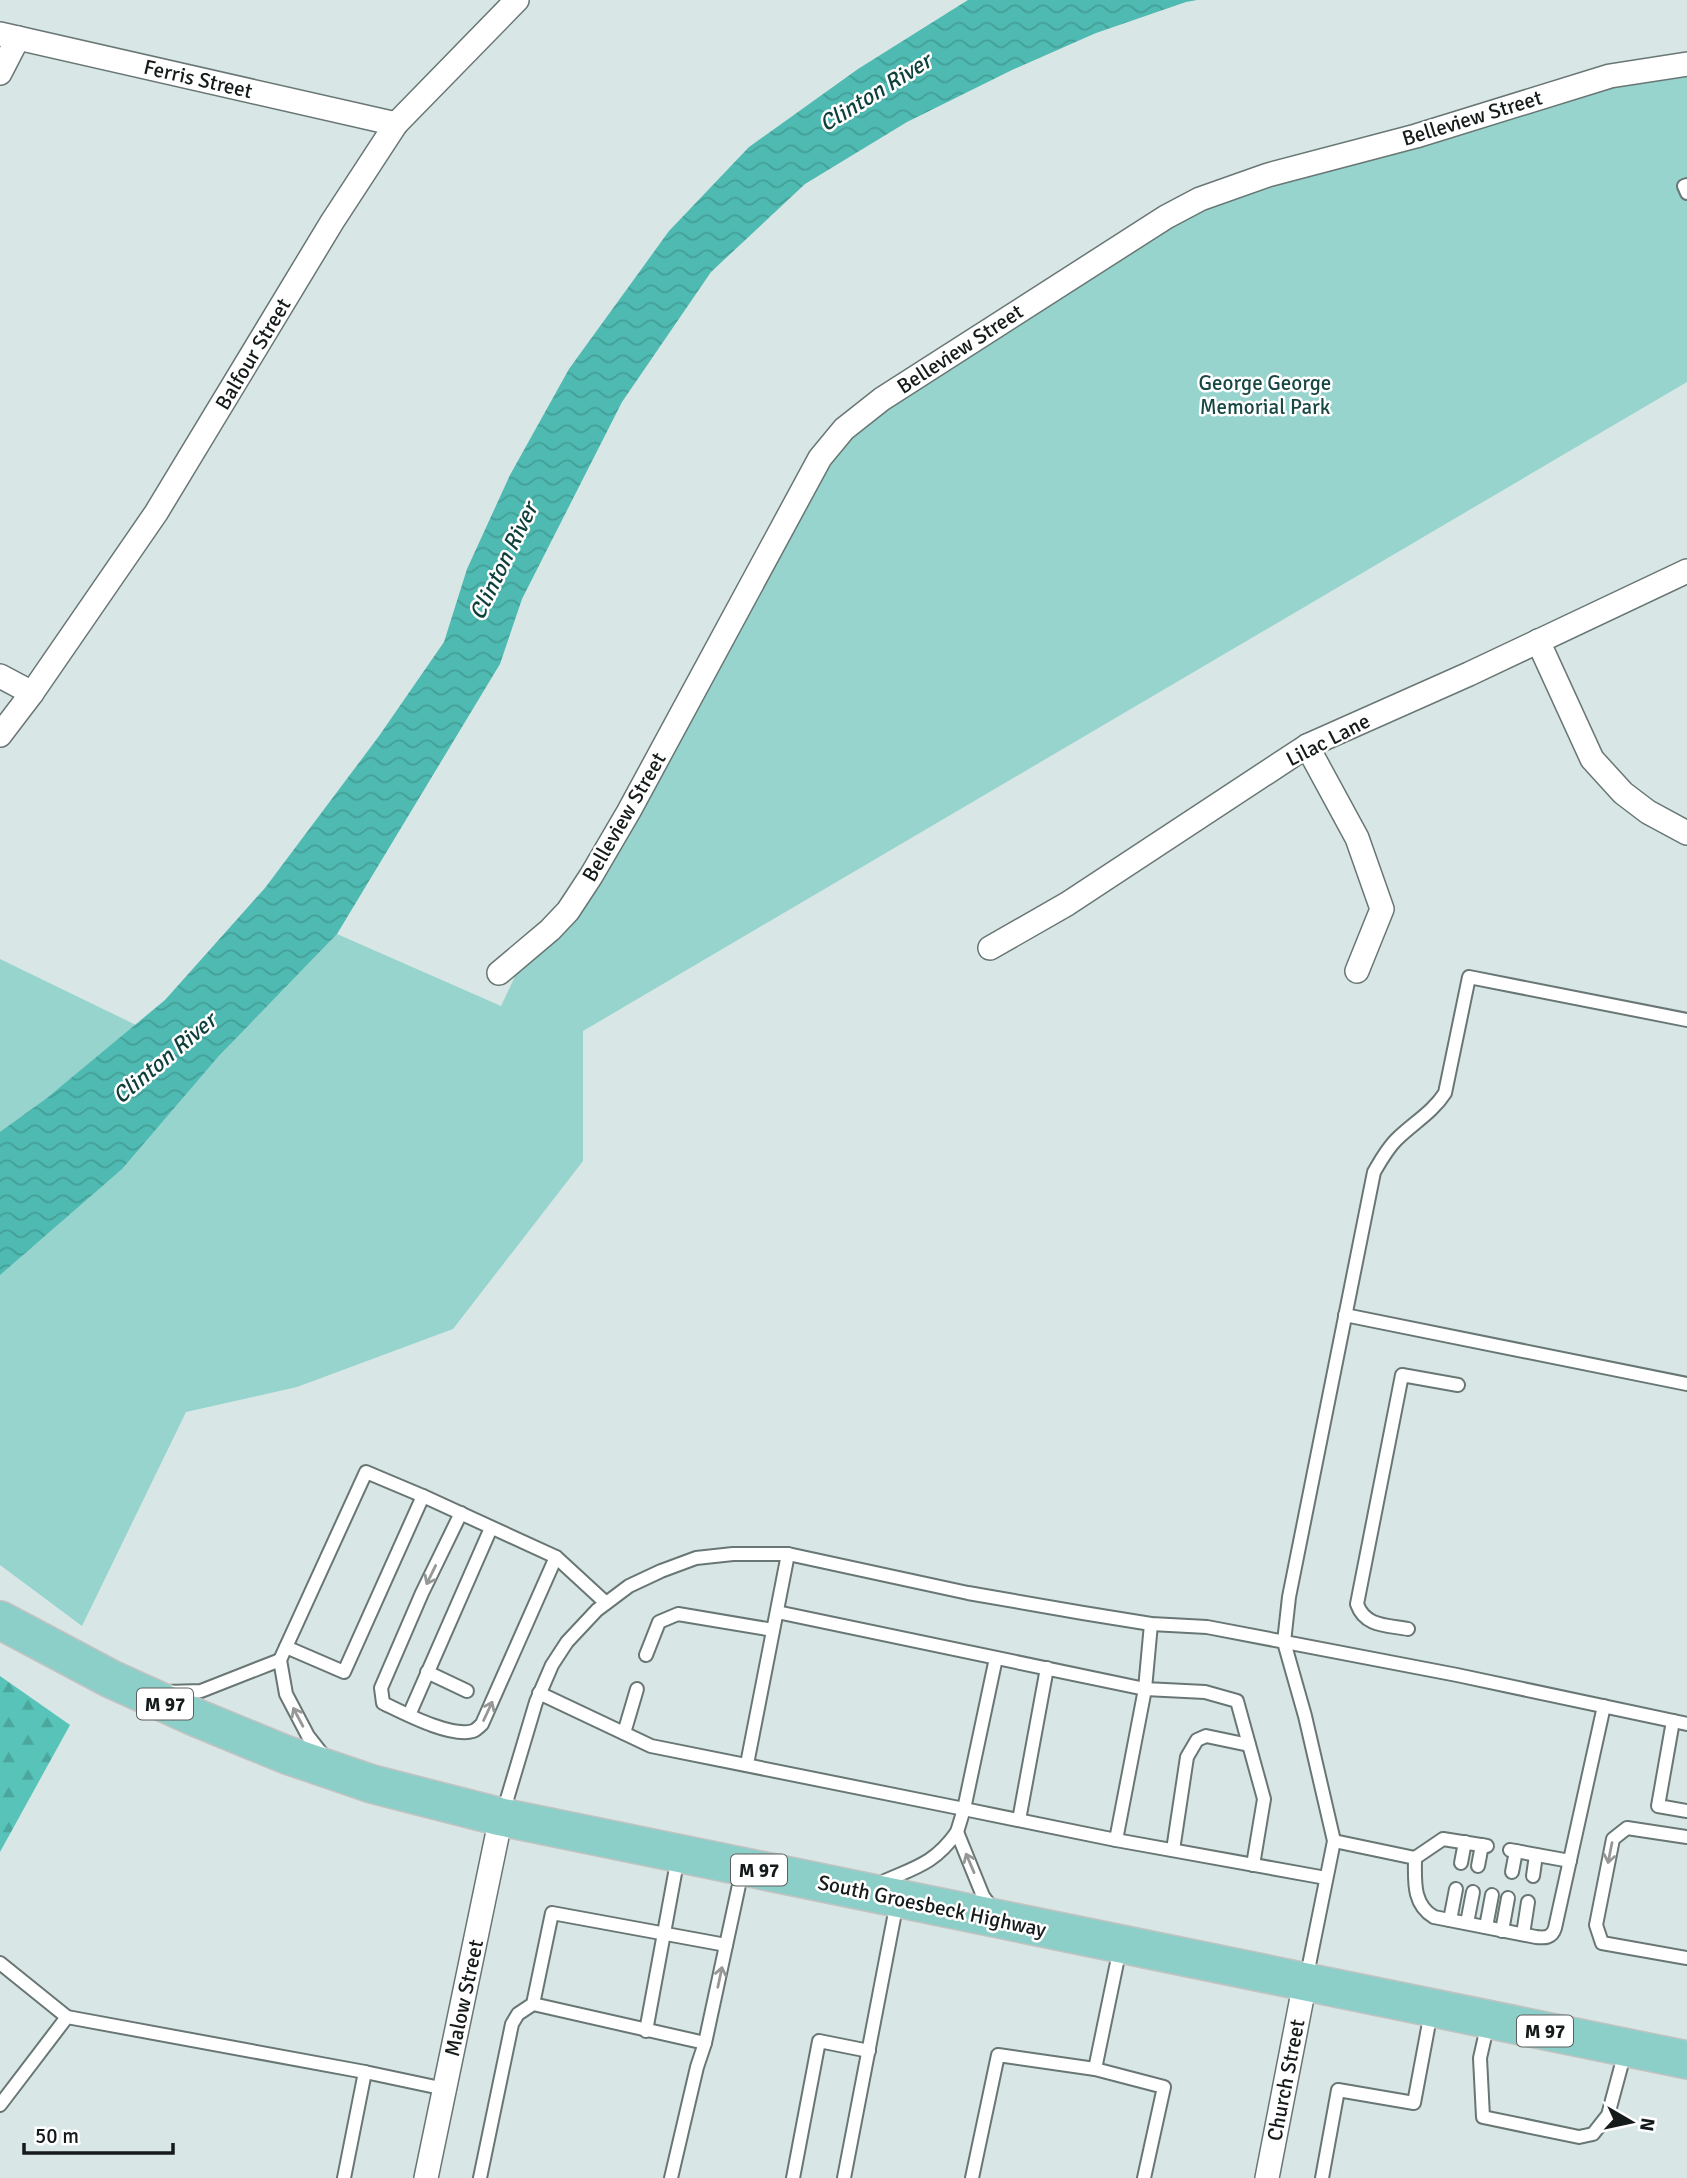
<svg xmlns="http://www.w3.org/2000/svg" width="1687" height="2178" font-family="Signika,sans-serif">
	<style>
		.forest { fill: url(#forest-firs) }
		.park { fill: #96d4cd }
		.water { fill: url(#water-waves) }
		.lines { fill: none; stroke-linecap: round; stroke-linejoin: round }
		.service-casing { stroke: #687674; stroke-width: 16 }
		.minor-casing { stroke: #687674; stroke-width: 26 }
		.primary-casing { stroke: #c2c3c3; stroke-width: 40 }
		.service { stroke: #fff; stroke-width: 12 }
		.minor { stroke: #fff; stroke-width: 23 }
		.primary { stroke: #8ccec8; stroke-width: 37 }
		.oneway { stroke: #969898 }
		.labels { text-anchor: middle; stroke-width: 5; stroke-linejoin: round; paint-order: stroke }
		.shield { fill: #fff; stroke: #5b5f5f; stroke-width: 2 }
		.shield-label { font-size: 19px; font-weight: bold; fill: #151a1a }
		.street-label { font-size: 21px; fill: #151a1a; stroke: #fff }
		.park-label { font-size: 21px; fill: #174743; stroke: #fff }
		.water-label { font-size: 23px; font-style: italic; fill: #0d3f3b; stroke: #fff }
	</style>
	<defs>
		<pattern id="forest-firs" width="22" height="20" patternUnits="userSpaceOnUse" patternTransform="scale(1.75)"><rect width="22" height="20" fill="#57c3b9"/><path d="M5 1l3.5 6h-7zM16 11l3.5 6h-7z" fill="#4ba79e"/></pattern>
		<pattern id="water-waves" width="16" height="10" patternUnits="userSpaceOnUse" patternTransform="scale(1.75)"><rect width="16" height="10" fill="#4ebab1"/><path d="M0 5q4-4 8 0t8 0" fill="none" stroke="#439f98"/></pattern>
	</defs>
	<rect width="100%" height="100%" fill="#d8e7e5"/>
	<polygon class="forest" points="0,1676 70,1725 0,1852"/>
	<polygon class="park" points="1687,64 1687,382 583,1031 583,1161 453,1329 297,1387 186,1412 82,1626 0,1565 0,959 136,1025 217,1058 337,934 501,1006 528,949 568,911 844,429 1200,199"/>
	<polygon class="water" points="968,0 1197,0 1186,2 1096,33 1012,70 907,122 805,184 711,272 622,402 522,599 500,664 337,934 217,1058 122,1169 0,1275 0,1132 47,1098 165,1000 265,888 379,736 444,642 467,569 510,475 569,369 669,231 749,147 858,69"/>
	<g class="lines">
		<defs>
			<g id="service">
				<polyline points="1687,185 1684,186 1687,193"/>
				<polyline points="1345,1315 1687,1384"/>
				<path d="M 461,1513 L 422,1593 L 381,1688 L 383,1703 C 404,1713 451,1738 473,1731 C 476,1730 480,1726 482,1724 L 556,1557"/>
				<polyline points="777,1612 1145,1689 1116,1840 964,1809 996,1658"/>
				<polyline points="1151,1624 1145,1689 1205,1692 1237,1701 1264,1799 1253,1865"/>
				<path d="M 1408,1629 C 1387,1625 1365,1627 1357,1604 L 1402,1375 L 1458,1385"/>
				<polyline points="286,1647 344,1672 423,1496"/>
				<polyline points="646,1655 659,1622 678,1614 773,1630"/>
				<polyline points="280,1660 366,1472 423,1496 556,1557 606,1603"/>
				<polyline points="427,1672 467,1691"/>
				<polyline points="166,1692 201,1691 280,1660 286,1694 308,1736 326,1759"/>
				<polyline points="539,1693 651,1746 964,1809 957,1832"/>
				<polyline points="409,1715 491,1528"/>
				<polyline points="1673,1721 1658,1806 1687,1811"/>
				<polyline points="624,1733 637,1689"/>
				<polyline points="747,1764 788,1554"/>
				<polyline points="502,1816 536,1702 552,1665 567,1642 597,1610 629,1586 661,1571 696,1558 733,1554 788,1554 968,1593 1083,1613 1151,1624 1207,1627 1457,1675 1687,1724"/>
				<polyline points="1019,1820 1047,1668"/>
				<polyline points="1687,1837 1627,1828 1613,1839 1596,1925 1602,1943 1687,1958"/>
				<polyline points="1116,1840 1326,1878"/>
				<path d="M 1334,1841 L 1415,1858 C 1415,1880 1412,1904 1434,1917 L 1536,1937 C 1545,1938 1552,1938 1555,1928 L 1604,1706"/>
				<polyline points="1173,1850 1187,1757 1197,1740 1206,1736 1249,1745"/>
				<polyline points="1510,1850 1570,1861"/>
				<polyline points="1415,1858 1443,1839 1487,1846"/>
				<polyline points="1461,1863 1465,1842"/>
				<polyline points="1478,1866 1482,1845"/>
				<polyline points="1512,1872 1516,1851"/>
				<polyline points="1533,1876 1536,1855"/>
				<path d="M 878,1884 C 912,1868 933,1866 957,1832 L 983,1896 L 994,1911"/>
				<polyline points="1450,1920 1456,1889"/>
				<polyline points="1467,1923 1473,1892"/>
				<polyline points="1486,1927 1492,1895"/>
				<polyline points="1502,1931 1508,1898"/>
				<polyline points="1523,1934 1528,1902"/>
				<polyline points="0,1963 67,2017"/>
				<path d="M 1306,1980 L 1334,1841 L 1305,1716 L 1284,1642 L 1289,1597 L 1374,1172 C 1381,1160 1387,1149 1396,1140 C 1413,1123 1432,1113 1445,1093 L 1469,977 L 1687,1020"/>
				<polyline points="533,2004 705,2043"/>
				<polyline points="1488,2023 1480,2058 1483,2117 1579,2137 1593,2134 1608,2115 1625,2052"/>
				<polyline points="646,2031 678,1857"/>
				<polyline points="1095,2069 1120,1948"/>
				<polyline points="0,2105 67,2017 365,2072 445,2089"/>
				<polyline points="344,2178 365,2072"/>
				<polyline points="480,2178 512,2024 518,2014 533,2004 552,1913 726,1945"/>
				<polyline points="671,2178 697,2067 705,2043 742,1871"/>
				<polyline points="793,2178 819,2041 869,2051"/>
				<polyline points="844,2178 897,1902"/>
				<polyline points="972,2178 998,2055 1095,2069 1164,2087 1144,2178"/>
				<polyline points="1322,2178 1338,2090 1414,2103 1431,2012"/>
			</g>
			<g id="minor">
				<polyline points="0,34 396,124"/>
				<polyline points="0,73 18,38"/>
				<polyline points="1538,641 1592,759 1623,793 1648,812 1687,833"/>
				<polyline points="0,676 32,693"/>
				<polyline points="0,735 32,693 156,513 332,222 396,124 517,0"/>
				<polyline points="1307,746 1357,838 1382,909 1357,971"/>
				<polyline points="990,948 1067,904 1307,746 1469,674 1687,571"/>
				<polyline points="499,973 550,930 568,911 591,876 629,811 820,458 844,429 882,399 1166,217 1200,199 1268,175 1416,136 1610,76 1687,64"/>
				<polyline points="426,2178 501,1817"/>
				<polyline points="1267,2178 1305,1982"/>
			</g>
			<polyline id="primary" points="0,1620 111,1679 197,1718 287,1755 372,1784 501,1817 1687,2060"/>
		</defs>
		<use href="#service" class="service-casing"/>
		<use href="#minor" class="minor-casing"/>
		<use href="#primary" class="primary-casing"/>
		<use href="#service" class="service"/>
		<use href="#minor" class="minor"/>
		<use href="#primary" class="primary"/>
	</g>
	<defs><path id="oneway-shaft" d="M-6 0H5M1.5-3L5.5 0L1.5 3" fill="none" stroke-width="1.6" stroke-linecap="round" stroke-linejoin="round" transform="scale(1.75)"/></defs>
	<g class="oneway">
		<use href="#oneway-shaft" transform="translate(431 1575) rotate(116)"/>
		<use href="#oneway-shaft" transform="translate(488 1711) rotate(-65)"/>
		<use href="#oneway-shaft" transform="translate(298 1717) rotate(-118)"/>
		<use href="#oneway-shaft" transform="translate(1610 1853) rotate(101)"/>
		<use href="#oneway-shaft" transform="translate(970 1863) rotate(-113)"/>
		<use href="#oneway-shaft" transform="translate(720 1977) rotate(-78)"/>
	</g>
	<g class="labels">
		<g class="shield">
			<rect x="137" y="1688.5" width="56" height="31" rx="5"/>
			<rect x="731" y="1854.5" width="56" height="31" rx="5"/>
			<rect x="1517" y="2015.5" width="56" height="31" rx="5"/>
		</g>
		<g class="shield-label">
			<text x="165" y="1711">M 97</text>
			<text x="759" y="1877">M 97</text>
			<text x="1545" y="2038">M 97</text>
		</g>
		<g class="street-label">
			<text transform="translate(198 79) rotate(13)" y="7">Ferris Street</text>
			<text transform="translate(1472 118) rotate(-17)" y="7">Belleview Street</text>
			<text transform="translate(960 349) rotate(-33)" y="7">Belleview Street</text>
			<text transform="translate(253 354) rotate(-59)" y="7">Balfour Street</text>
			<text transform="translate(1328 740) rotate(-27)" y="7">Lilac Lane</text>
			<text transform="translate(624 817) rotate(-60)" y="7">Belleview Street</text>
			<text transform="translate(932 1906) rotate(12)" y="7">South Groesbeck Highway</text>
			<text transform="translate(464 1998) rotate(-78)" y="7">Malow Street</text>
			<text transform="translate(1286 2080) rotate(-79)" y="7">Church Street</text>
		</g>
		<g class="park-label">
			<text x="1265" y="390">George George<tspan x="1265" dy="24">Memorial Park</tspan></text>
		</g>
		<g class="water-label">
			<text transform="translate(875 92) rotate(-32)" y="8">Clinton River</text>
			<text transform="translate(503 561) rotate(-64)" y="8">Clinton River</text>
			<text transform="translate(164 1058) rotate(-40)" y="8">Clinton River</text>
		</g>
	</g>
	<g transform="translate(1631 2122) rotate(99)" stroke="#ffffff" stroke-width="5" paint-order="stroke">
	<path d="M0-5L12 26L0 18L-12 26Z" fill="#151a1a"/>
	<text y="-10" font-size="19" font-weight="bold" text-anchor="middle" fill="#151a1a">N</text>
	</g>
	<path d="M24 2143v10h149v-10" fill="none" stroke="#151a1a" stroke-width="3.5"/>
	<text x="35" y="2143" font-size="21" fill="#151a1a" stroke="#ffffff" stroke-width="5" paint-order="stroke">50 m</text>
</svg>
